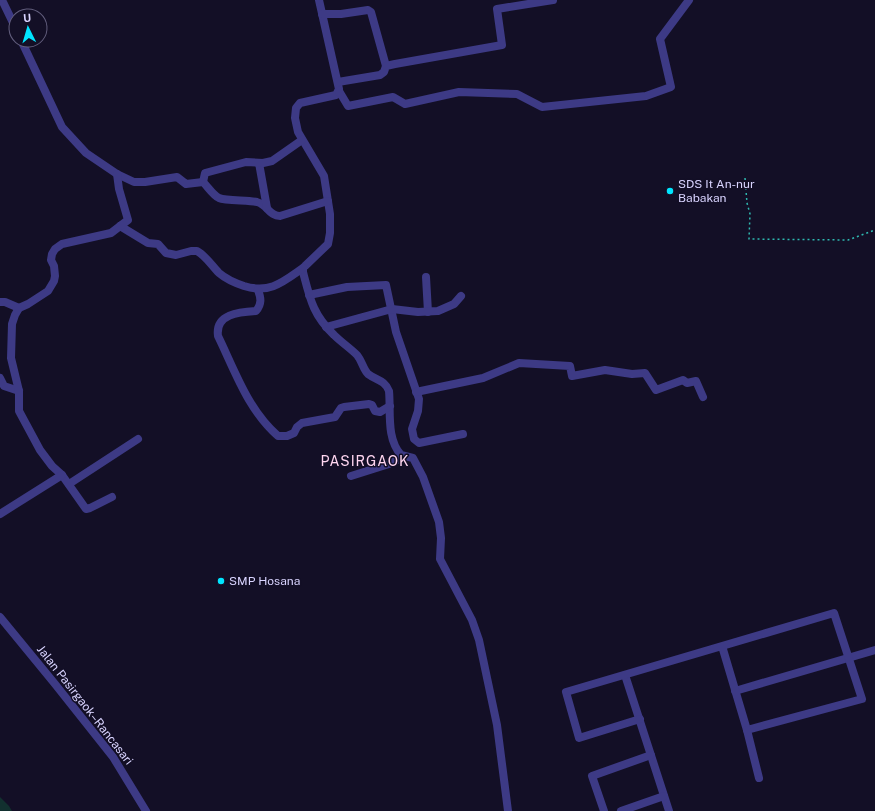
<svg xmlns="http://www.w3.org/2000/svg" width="875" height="811" font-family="'Public Sans',sans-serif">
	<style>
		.green { fill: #12302f }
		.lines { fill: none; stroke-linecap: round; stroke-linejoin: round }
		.path { stroke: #2fb8b0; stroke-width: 1.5; stroke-dasharray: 2 3; stroke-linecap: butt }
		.minor { stroke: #3d3a85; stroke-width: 8 }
		.poi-dot { fill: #00e5ff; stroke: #130f26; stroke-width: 1.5 }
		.labels { text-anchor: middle; stroke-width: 3; stroke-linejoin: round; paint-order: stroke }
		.poi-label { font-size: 12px; fill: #d9d4ff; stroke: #130f26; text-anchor: start }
		.street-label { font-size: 12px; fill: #d9d4ff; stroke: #130f26 }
		.quarter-label { font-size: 14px; letter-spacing: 1px; fill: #ffd6f0; stroke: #130f26 }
	</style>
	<rect width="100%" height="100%" fill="#130f26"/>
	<polygon class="green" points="0,797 9,806 12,811 0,811"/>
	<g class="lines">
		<polyline class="path" points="745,178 747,203 750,214 749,239 848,240 875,230"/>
		<g class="minor">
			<polyline points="2,0 16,29"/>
			<path d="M 319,0 L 339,89 L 336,95 L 300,103 L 296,108 L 295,118 L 298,132 L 324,176 L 330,214 L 330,233 L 328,244 L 305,266 L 303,268 L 303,272 C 310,299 313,315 334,335 C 341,342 350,348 357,355 C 362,361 363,369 368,374 C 376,380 385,380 389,391 C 391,412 386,438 401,455 L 413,458 L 423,477 L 439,522 L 441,538 L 440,559 L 472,620 L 479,640 L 497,725 L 508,811"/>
			<polyline points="322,14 341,14 368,10 371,12 386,66"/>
			<path d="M 21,40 L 62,127 L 86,153 L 117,174 L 134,182 L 145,182 L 177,177 L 186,184 L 203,182 C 208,187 213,195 219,198 C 226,201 248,200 257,202 C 268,205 269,216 280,216 L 328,201"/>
			<polyline points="338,82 380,75 384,72 386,66 395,64 502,45 497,9 553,0"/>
			<polyline points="339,91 348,106 393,97 405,104 459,92 517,94 542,107 646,96 671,87 660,39 689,0"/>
			<polyline points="259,163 267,208"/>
			<polyline points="203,182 205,173 246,162 263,163 272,161 302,140"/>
			<path d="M 120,226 L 148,243 L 158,244 L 166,253 L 176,255 L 191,251 L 197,251 C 206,256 212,266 219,273 C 226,279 235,283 244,286 C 270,294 283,282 303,268"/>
			<polyline points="426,277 428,312"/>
			<path d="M 258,290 C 261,298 262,304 256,311 C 239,312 215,314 218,336 C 235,371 248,410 278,436 L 287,436 L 294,433 L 297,427 L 302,423 L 335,417 L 341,408 L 344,407 L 369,404 L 372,405 L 375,411 L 380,412 L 390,406"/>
			<polyline points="309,295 347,287 386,285 396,332 419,399 418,411 412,429 414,439 419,443 463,434"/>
			<polyline points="0,302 5,302 19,308"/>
			<polyline points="326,327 392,309 418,312 438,311 454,304 461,296"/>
			<polyline points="0,378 4,386 19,391"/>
			<polyline points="416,392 483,378 519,363 570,366 572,376 605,370 632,374 645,373 656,390 683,380 687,383 696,381 703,397"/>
			<polyline points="351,476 389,464 404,457"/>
			<polyline points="69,484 138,439"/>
			<polyline points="112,497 90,508 86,509 62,475 52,466 40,450 19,411 19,391 11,358 12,324 15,315 19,308 28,304 48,291 54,281 55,276 54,266 51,260 52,254 55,249 62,244 111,233 128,220 119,189 117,174"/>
			<polyline points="0,514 62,475"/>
			<polyline points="0,617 55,684 113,757 146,811"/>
			<polyline points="625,675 669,811"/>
			<polyline points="735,691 875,650"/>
			<polyline points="640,719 579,738 566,692 834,613 862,699 747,730 722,646"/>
			<polyline points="747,730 759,778"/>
			<polyline points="604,811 592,776 651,755"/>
			<polyline points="621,811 664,796"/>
		</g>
	</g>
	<g class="poi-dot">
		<circle cx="670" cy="191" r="4"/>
		<circle cx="221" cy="581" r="4"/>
	</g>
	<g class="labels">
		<g class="poi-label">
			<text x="678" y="188">SDS It An-nur<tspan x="678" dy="14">Babakan</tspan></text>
			<text x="229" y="585">SMP Hosana</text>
		</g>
		<g class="street-label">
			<text transform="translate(85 705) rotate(52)" y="4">Jalan Pasirgaok–Rancasari</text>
		</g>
		<g class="quarter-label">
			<text x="365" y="466">PASIRGAOK</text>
		</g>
	</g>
	<g transform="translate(28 28) rotate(355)"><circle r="19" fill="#130f26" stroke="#625e7d"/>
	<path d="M0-3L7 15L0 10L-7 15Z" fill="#00e5ff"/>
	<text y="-6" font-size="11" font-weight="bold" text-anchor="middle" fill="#d9d4ff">U</text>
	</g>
</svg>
